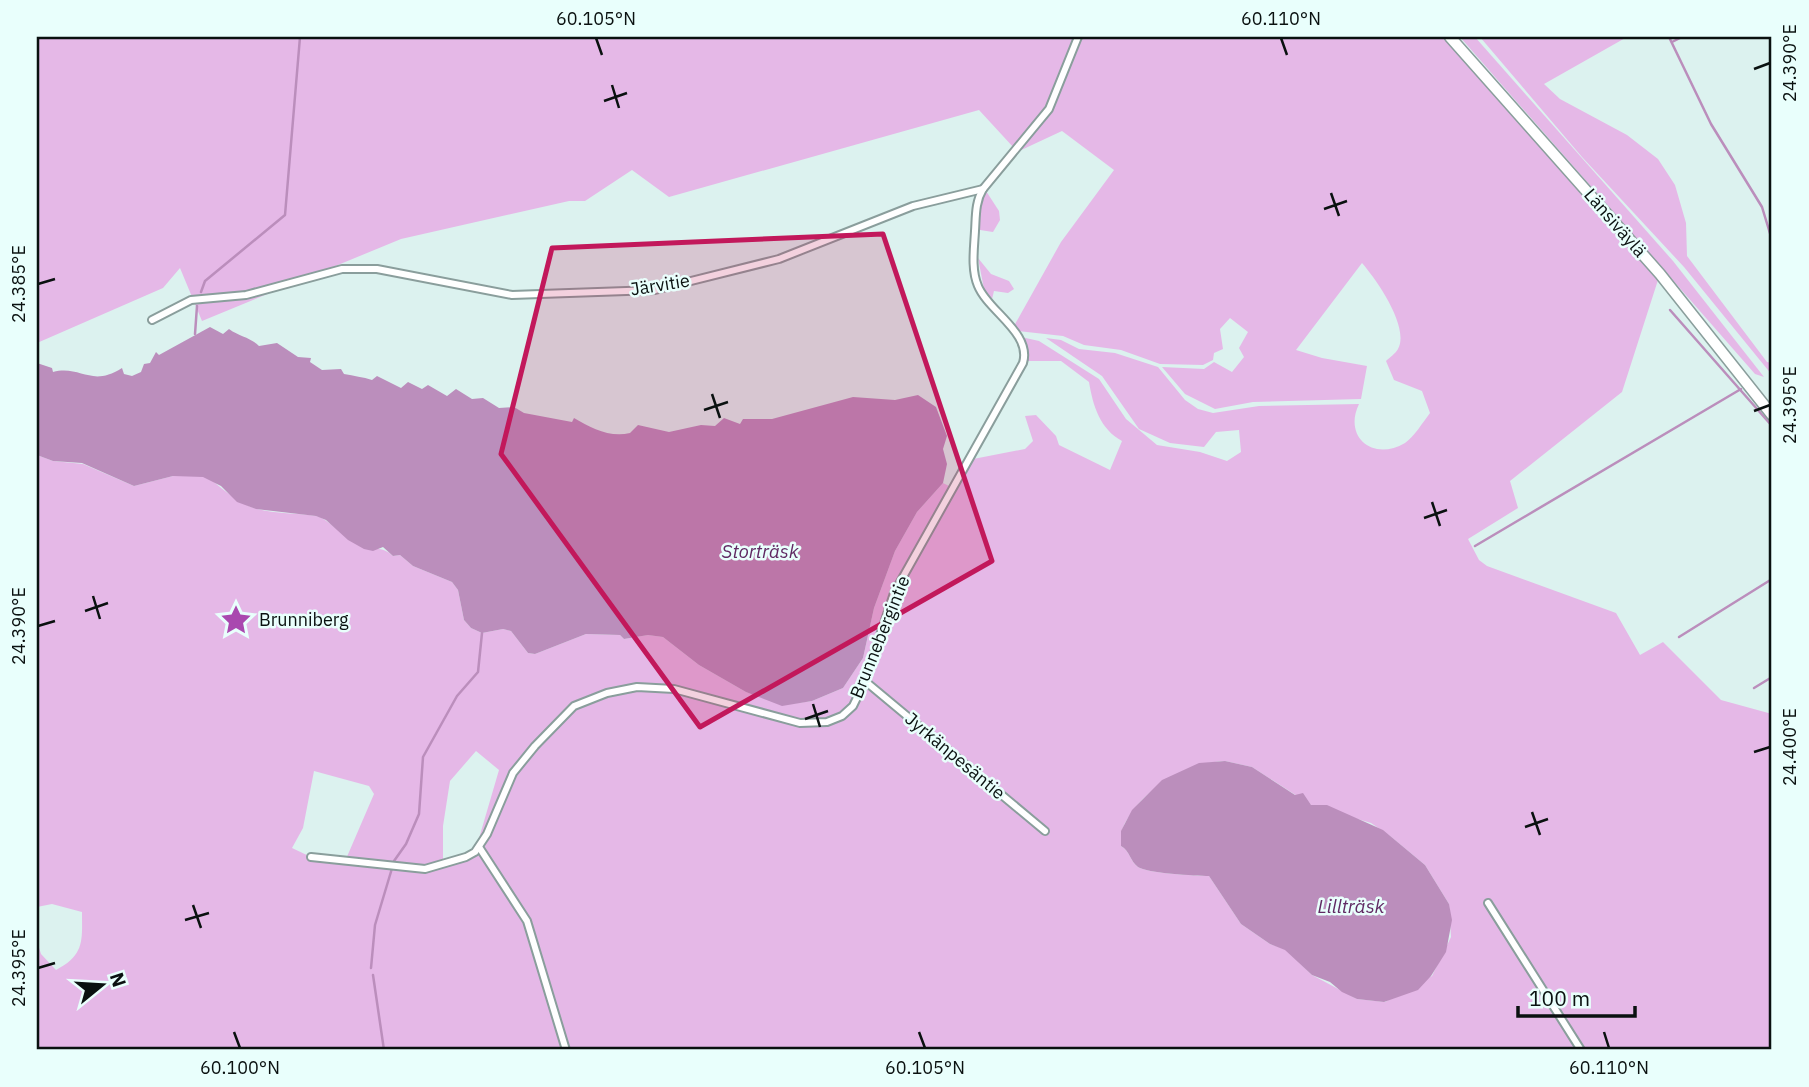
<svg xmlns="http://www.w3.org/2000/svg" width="1809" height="1087" font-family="'IBM Plex Sans',sans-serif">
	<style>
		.green { fill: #e5b8e7; fill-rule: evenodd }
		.water { fill: #bb8ebc }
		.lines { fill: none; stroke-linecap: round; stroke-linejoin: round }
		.stream { stroke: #bb8ebc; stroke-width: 2.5 }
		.street-casing { stroke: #8a9e9c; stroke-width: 10 }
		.primary-casing { stroke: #8a9e9c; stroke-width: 13 }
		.street { stroke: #fff; stroke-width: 6 }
		.primary { stroke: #fff; stroke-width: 10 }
		.marked { fill: #c2185b; fill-opacity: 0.2; stroke: #c2185b; stroke-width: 5; stroke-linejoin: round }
		.ticks { fill: none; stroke: #0a1110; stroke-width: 2.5 }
		.labels { text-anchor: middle; stroke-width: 5; stroke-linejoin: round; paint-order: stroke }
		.street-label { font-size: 18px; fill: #0a1110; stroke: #e9fffc }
		.poi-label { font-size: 18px; fill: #0a1110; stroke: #e9fffc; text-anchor: start }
		.water-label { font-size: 19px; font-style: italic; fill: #602963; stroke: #e9fffc }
		.neatline { fill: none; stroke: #0a1110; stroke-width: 2.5 }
		.ticks-label { font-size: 18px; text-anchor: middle; fill: #0a1110 }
	</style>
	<rect width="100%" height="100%" fill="#dcf2ef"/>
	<g class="green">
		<polygon points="37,37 1076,37 1045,111 1014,148 979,110 669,197 632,170 585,201 569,201 401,239 202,321 180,268 163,288 37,343"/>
		<path d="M 1080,37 L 1444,37 L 1658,280 L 1622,392 L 1510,481 L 1518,508 L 1468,539 L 1479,560 L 1487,566 L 1616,613 L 1640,655 L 1663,642 L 1721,700 L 1772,714 L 1772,1050 L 37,1050 L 37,941 L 41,954 L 56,970 C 85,955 82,940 82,912 L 52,904 L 37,907 L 37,455 L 53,461 L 83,464 L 134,486 L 173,476 L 203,473 C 219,486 237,503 257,509 C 276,514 297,513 316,516 C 328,518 345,539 359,545 C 372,551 382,545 393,556 L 400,555 L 413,566 L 452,582 L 458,590 L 464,620 L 471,628 L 482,633 L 503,629 L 511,631 L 528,653 L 535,654 L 586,634 L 620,635 L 624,639 L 648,635 L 663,637 L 699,665 L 746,692 L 782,705 L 812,701 L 843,688 L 863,658 L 874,608 L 895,551 L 917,512 L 943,483 L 949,486 L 963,461 L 1025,449 L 1033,441 L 1025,416 L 1036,415 L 1056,436 L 1059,445 L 1110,470 L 1122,441 C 1100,429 1093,406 1089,382 L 1061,361 L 1027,361 L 1021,337 L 1039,341 L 1099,379 L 1126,419 L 1157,445 L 1200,452 L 1227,461 L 1241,452 L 1239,430 L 1216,432 L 1204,447 L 1170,443 L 1139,429 L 1102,376 L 1046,338 L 1061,340 L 1079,349 L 1115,353 L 1158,367 L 1185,400 L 1198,409 L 1213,413 L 1259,406 L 1359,404 C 1343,437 1373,462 1405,443 C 1414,437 1423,422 1430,413 L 1422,391 L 1394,380 L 1386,361 C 1389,358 1396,353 1398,349 C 1410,327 1376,279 1362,263 L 1296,350 L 1322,358 L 1367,366 L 1361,399 L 1253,402 L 1215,409 L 1185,394 L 1162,367 L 1204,369 L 1214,362 L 1232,372 L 1244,357 L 1239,348 L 1248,332 L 1230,318 L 1220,329 L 1223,349 L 1214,353 L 1213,360 L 1203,365 L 1160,364 L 1121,350 L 1084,345 L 1063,336 L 1018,331 L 1014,326 L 1061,242 L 1114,170 L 1062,131 L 1017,152 L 1054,106 ZM 476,751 L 499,770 L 475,852 L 443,861 L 443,826 L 450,781 ZM 1225,761 L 1252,767 L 1311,805 L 1371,823 L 1390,836 L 1425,865 L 1449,904 L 1451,937 L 1432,976 L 1385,1002 L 1357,999 L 1312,975 L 1285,949 L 1270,944 L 1241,924 L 1209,876 C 1196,876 1146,873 1138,867 C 1130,861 1130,851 1121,846 C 1122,841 1120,834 1122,830 C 1137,792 1186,762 1225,761 ZM 314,771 L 369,786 L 374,794 L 346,859 L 311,857 L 292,848 L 303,828 Z"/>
		<polygon points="1460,37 1475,37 1673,261 1764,377 1755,374"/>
		<polygon points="1480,37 1627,37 1544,84 1560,99 1627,135 1658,159 1675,185 1686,223 1687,256 1767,362 1772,363 1772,375 1684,267 1582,157"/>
		<polygon points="986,191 999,211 1000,220 993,232 980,230 980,209"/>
		<polygon points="978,258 991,274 1009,281 1014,289 1008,293 994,291 992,299 984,289"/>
	</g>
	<g class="water">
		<path d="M 210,327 L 223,334 L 229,329 C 240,337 250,337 259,346 L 277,343 L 298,357 L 311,358 L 310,362 L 322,370 L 341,369 L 344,374 C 354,376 363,377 372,380 L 377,376 L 401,388 L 408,382 L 422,389 L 428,385 L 447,396 L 456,389 L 472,399 L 483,398 L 499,408 L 514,407 L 524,413 L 572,422 L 574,418 C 591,428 610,438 630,433 L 638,425 L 669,432 L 701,425 L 715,426 L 724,418 L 740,424 L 743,419 L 772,419 L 853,397 L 895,400 L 918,395 L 936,407 L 947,436 L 943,449 L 947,464 L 943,483 L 917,512 L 895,551 L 874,608 L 863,658 L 843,688 L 812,701 L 782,706 L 746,692 L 699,665 L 663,637 L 648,635 L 624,639 L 620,635 L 586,634 L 535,654 L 528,653 L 511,631 L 503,629 L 482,633 L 471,628 L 464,620 L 458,590 L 452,582 L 413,566 L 400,555 L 393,556 L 383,547 L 373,551 L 364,549 L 348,540 L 326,520 L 316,516 L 256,509 L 237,502 L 221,486 L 203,477 L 173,476 L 134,486 L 82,463 L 53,461 L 37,455 L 37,363 L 52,368 L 53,372 C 81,365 91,388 122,368 L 124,374 L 132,376 L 141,372 L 144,364 L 150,363 L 156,352 L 159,355 Z"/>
		<path d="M 1225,761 L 1252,767 L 1295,795 L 1303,793 L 1311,805 L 1327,805 L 1383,830 L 1425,865 L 1449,904 L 1452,920 L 1446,952 L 1431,976 L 1418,990 L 1384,1002 L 1357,999 L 1342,992 L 1330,982 L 1312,975 L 1285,950 L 1270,944 L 1241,924 L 1209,876 C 1196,876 1146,873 1138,867 C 1130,861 1130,851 1121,846 L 1121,831 L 1132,810 L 1162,780 L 1199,763 Z"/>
	</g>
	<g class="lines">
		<g class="stream">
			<polyline points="1669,37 1711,124 1762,207 1772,240"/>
			<polyline points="1672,42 1682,37"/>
			<polyline points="201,292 205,281 285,215 300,37"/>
			<polyline points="1670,310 1772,426"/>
			<polyline points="195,334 197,306"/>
			<polyline points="1475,546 1741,389"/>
			<polyline points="1679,637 1772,579"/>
			<polyline points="1754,688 1772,677"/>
			<polyline points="394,861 406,844 419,814 423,757 457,696 478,672 482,633"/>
			<polyline points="371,968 375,925 393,865"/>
			<polyline points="373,975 384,1050"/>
		</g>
		<defs>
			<g id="street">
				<polyline points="152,320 191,300 246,295 342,269 377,269 512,295 655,290 779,259 913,206 983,189"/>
				<polyline points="865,681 1045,831"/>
				<polyline points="479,847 527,921 566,1050"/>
				<path d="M 311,857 L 425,869 L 466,857 L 475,852 L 487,834 L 513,773 L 535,746 L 574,706 L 607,693 L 637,687 L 674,689 L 800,723 L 827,722 L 842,716 L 853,706 L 865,681 L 894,593 L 1023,363 C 1032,333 988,311 978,286 C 971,270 974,249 975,231 C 976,217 975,202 983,189 L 1049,109 L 1078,37"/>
				<polyline points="1488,903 1581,1050"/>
			</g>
			<polyline id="primary" points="1450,37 1660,274 1772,415"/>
		</defs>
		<use href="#street" class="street-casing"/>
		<use href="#primary" class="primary-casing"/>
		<use href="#street" class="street"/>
		<use href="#primary" class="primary"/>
	</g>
	<path class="marked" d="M 883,234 L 992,561 L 700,727 L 501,454 L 552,248 Z"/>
	<path class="ticks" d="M 596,38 L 602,55M 1281,38 L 1287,55M 1754,69 L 1770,63M 612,85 L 619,108M 604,101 L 627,93M 1331,193 L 1339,216M 1324,209 L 1347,201M 38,284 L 55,279M 712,394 L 720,418M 704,410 L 728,402M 1754,411 L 1770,405M 1432,502 L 1440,526M 1424,518 L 1447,510M 93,596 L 100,619M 85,611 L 108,603M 38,626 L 55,621M 813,704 L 820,727M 805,719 L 828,711M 1754,752 L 1770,747M 1532,812 L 1540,835M 1525,827 L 1548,819M 193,905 L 201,928M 185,920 L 209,913M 38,968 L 55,963M 234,1032 L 240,1048M 919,1032 L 925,1048M 1604,1032 L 1609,1048"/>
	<defs>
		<symbol id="sight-bare" viewBox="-9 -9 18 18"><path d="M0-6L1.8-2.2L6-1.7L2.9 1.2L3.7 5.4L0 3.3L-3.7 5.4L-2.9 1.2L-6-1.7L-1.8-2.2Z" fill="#a948af" stroke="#e9fffc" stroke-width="2.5" paint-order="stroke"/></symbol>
	</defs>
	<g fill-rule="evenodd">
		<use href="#sight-bare" x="214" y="598" width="44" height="44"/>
	</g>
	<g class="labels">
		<g class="street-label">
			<text transform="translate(1615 223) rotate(49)" y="6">Länsiväylä</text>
			<text transform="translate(660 285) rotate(-9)" y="6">Järvitie</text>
			<text transform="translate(880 637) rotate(-68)" y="6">Brunnebergintie</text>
			<text transform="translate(955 756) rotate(40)" y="6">Jyrkänpesäntie</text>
		</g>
		<g class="poi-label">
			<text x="259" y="626">Brunniberg</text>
		</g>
		<g class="water-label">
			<text x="760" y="558">Storträsk</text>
			<text x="1351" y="913">Lillträsk</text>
		</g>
	</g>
	<rect width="1809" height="1087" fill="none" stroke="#e9fffc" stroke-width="77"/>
	<g transform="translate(102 985) rotate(72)" stroke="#e9fffc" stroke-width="5" paint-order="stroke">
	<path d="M0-5L12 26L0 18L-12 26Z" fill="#0a1110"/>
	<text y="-10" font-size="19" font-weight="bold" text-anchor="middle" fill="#0a1110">N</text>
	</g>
	<path d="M1518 1006v10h117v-10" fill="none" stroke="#0a1110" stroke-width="3.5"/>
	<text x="1529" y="1006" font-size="21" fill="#0a1110" stroke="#e9fffc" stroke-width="5" paint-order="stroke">100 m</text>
	<rect x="38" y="38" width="1732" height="1010" class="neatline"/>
	<g class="ticks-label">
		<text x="596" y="25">60.105°N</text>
		<text x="1281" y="25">60.110°N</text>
		<text transform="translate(1790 63) rotate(-90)" y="6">24.390°E</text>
		<text transform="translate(19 284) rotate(-90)" y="6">24.385°E</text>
		<text transform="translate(1790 405) rotate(-90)" y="6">24.395°E</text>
		<text transform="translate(19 626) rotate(-90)" y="6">24.390°E</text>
		<text transform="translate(1790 747) rotate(-90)" y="6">24.400°E</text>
		<text transform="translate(19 968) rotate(-90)" y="6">24.395°E</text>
		<text x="240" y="1074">60.100°N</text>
		<text x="925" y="1074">60.105°N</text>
		<text x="1609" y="1074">60.110°N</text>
	</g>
</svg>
